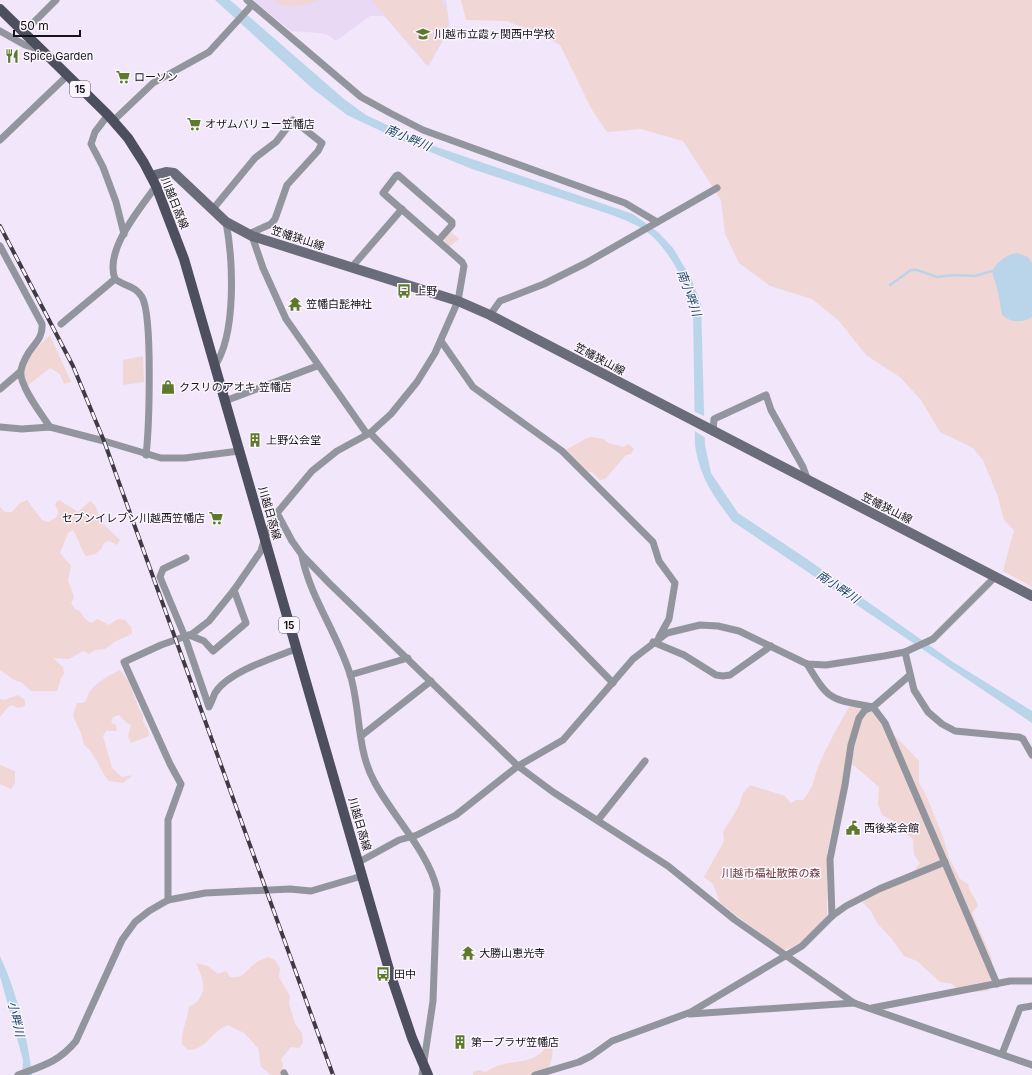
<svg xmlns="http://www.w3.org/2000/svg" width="1032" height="1075" font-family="Inter,'Noto Sans JP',sans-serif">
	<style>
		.built { fill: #e9d9f4 }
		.green { fill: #f0d6d5 }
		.water { fill: #bad5ea }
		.pier { fill: #f2e6fa }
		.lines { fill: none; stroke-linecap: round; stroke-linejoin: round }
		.stream { stroke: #bad5ea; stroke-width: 2.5 }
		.street { stroke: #93959e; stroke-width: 7 }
		.secondary { stroke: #6a6c79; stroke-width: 10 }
		.primary { stroke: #4d4f5f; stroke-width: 10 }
		.rail-casing { stroke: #403a44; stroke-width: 4 }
		.rail { stroke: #fbf6fe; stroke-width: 2.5; stroke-dasharray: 8; stroke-linecap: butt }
		.labels { text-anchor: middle; stroke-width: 3; stroke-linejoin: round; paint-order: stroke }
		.shield { fill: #fbf6fe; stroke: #5b565e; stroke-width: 1 }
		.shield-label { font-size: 10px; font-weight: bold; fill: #161219 }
		.poi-label { font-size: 11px; fill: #161219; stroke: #fbf6fe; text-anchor: start }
		.street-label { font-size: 11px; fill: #161219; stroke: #fbf6fe }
		.park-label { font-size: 11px; fill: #6c3a39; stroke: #fbf6fe }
		.water-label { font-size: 12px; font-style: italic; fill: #184463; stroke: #fbf6fe }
	</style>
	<rect width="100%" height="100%" fill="#f2e6fa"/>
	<polygon class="built" points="253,0 446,0 450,29 428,67 384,16 370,16 336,41 328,35 320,33 291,31"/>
	<g class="green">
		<path d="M 273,0 L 319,0 C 303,5 288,11 273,0 Z"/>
		<path d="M 371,0 L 441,0 C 459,22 439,44 428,65 Z"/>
		<polygon points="461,0 1032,0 1032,587 1003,571 1014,530 1004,520 997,494 983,460 973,448 940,432 921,400 901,378 866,355 839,321 812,299 770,286 739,263 725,234 721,200 683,141 641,129 607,132 592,110 560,45 541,34 507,21 466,20"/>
		<polygon points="451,232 459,239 449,247 444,239"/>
		<path d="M 50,335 L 71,382 L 64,384 L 60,374 L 50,368 L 27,386 C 18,362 35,350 50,335 Z"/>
		<polygon points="143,356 144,382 123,385 123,360"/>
		<path d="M 591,437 L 604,439 L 608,443 L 624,447 L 628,444 L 634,449 L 631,454 L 626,455 L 605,479 L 600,480 L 592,472 L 588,472 L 566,450 C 572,447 585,438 591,437 Z"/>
		<path d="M 27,500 L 42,520 L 48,522 L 57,517 L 58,511 L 55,504 L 59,500 L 78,512 L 90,501 L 95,505 L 101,522 L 120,540 L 117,545 L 109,541 L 104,543 C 101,552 95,555 86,556 C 82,552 78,538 73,530 L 68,533 L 60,553 L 71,566 L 68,580 L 74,597 L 71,603 L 76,610 L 80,611 L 85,619 L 91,623 L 98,619 L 109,625 L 118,619 L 125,620 L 131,627 L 132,634 L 116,641 L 105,649 L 95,650 L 89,654 L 83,651 L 69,659 L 53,658 L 63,667 L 64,674 L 61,678 L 57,691 L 31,691 L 21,682 L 14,680 L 0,670 L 0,507 L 5,512 L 12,512 L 20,503 Z"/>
		<path d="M 120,670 L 129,682 L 139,709 L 143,715 L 143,721 L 148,730 L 149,736 L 131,743 L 128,736 L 131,725 L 127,723 L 119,715 L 113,717 L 111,723 L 116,725 L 117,731 L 106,731 L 103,736 L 112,768 L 122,777 L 133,775 L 123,783 L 109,781 C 99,770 96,753 84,745 L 81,733 L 73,716 L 77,703 C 79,703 81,703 83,703 C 89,700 87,693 91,690 C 99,681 109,675 120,670 Z"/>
		<polygon points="18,695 25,700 25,706 18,708 12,705 8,707 0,717 0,699 4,700"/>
		<path d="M 849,707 L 872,711 L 887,732 L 895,736 L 919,761 L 919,783 L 926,795 L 943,837 L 949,858 L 960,879 L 968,884 C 969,893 976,897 978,906 L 972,913 L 991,956 L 994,973 L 988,991 L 974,992 L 958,989 L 952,984 L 940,982 L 917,961 L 904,956 L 892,939 L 877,923 L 871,911 L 863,903 L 863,893 C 884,887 907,883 920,863 L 914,855 L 913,839 L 904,832 L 897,823 L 882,815 L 878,804 L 879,787 L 852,764 L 841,789 L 827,852 L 827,915 C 816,930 801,947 782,950 L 720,903 L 713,884 L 704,877 L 724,841 L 723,832 L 739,806 L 743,793 L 750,785 L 785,796 L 791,803 L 796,800 L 803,800 C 815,787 814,774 821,760 C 830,741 839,724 849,707 Z"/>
		<polygon points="0,765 15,771 15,783 11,789 0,784"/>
		<path d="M 268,957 L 275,960 L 280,968 L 279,977 L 290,996 L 289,1003 L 295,1024 L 302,1033 L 303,1043 L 299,1048 L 291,1047 L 281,1059 L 283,1065 L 282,1075 L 271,1075 L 261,1067 L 258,1048 L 244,1033 L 228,1025 C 210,1032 207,1050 188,1050 L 182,1044 C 181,1030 188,1019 189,1006 C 195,1005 195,1003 199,999 C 208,987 201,975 196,963 L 208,966 L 218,974 L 226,971 L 230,977 C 245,979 245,970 256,963 C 259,960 264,959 268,957 Z"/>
		<path d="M 550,1039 C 555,1050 552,1063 546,1073 L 540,1075 L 473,1075 L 473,1072 L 479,1070 L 486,1072 C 507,1055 538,1071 550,1039 Z"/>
	</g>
	<g class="water">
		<path d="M 215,0 L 230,0 L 344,99 L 366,115 L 425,143 L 633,214 L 659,233 L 673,248 L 691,278 L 701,304 L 705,445 L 711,473 L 738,513 L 807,559 L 953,662 L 1032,711 L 1032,723 L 732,521 C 713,495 700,478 695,445 L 693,308 C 686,283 671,254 652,236 C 641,226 625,220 612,215 L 472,169 L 396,138 L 347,115 L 313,89 Z"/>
		<path d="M 1017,253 L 1028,257 L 1032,263 L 1032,317 C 1023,323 1011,323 1002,315 L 998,292 L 992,271 C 997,262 1007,254 1017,253 Z"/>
		<path d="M 0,956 C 17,993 27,1034 32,1075 L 22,1075 L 23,1060 L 0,976 Z"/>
	</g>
	<polygon class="pier" points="693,411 706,417 706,438 693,430"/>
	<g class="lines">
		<polyline class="stream" points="890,285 911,270 917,270 937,277 954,275 975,276 992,271"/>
		<g class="street">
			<polyline points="247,0 361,97 390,113 423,130 625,203 657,222"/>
			<polyline points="0,31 25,45 41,50"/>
			<polyline points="23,33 56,0"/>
			<polyline points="108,115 95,132 91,144 103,167 116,202 124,234"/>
			<polyline points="113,121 153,83 209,52 252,5"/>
			<polyline points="0,140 67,76"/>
			<polyline points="213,209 255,158 276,142 293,120 322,143 318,151 287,185 275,219 271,224 251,233 263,268 286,319 367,434"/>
			<path d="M 0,246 L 42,324 C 43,337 36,342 29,352 C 26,357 21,365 21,372 C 19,385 42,415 50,427"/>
			<polyline points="351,268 402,209"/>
			<polyline points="490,315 500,301 544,284 586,263 717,188"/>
			<polyline points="61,324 115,279"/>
			<polyline points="441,341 473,387 562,451 653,542 659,561 675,583 669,619 659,637"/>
			<path d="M 214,367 C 237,335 233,259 226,222"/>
			<polyline points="0,389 20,372"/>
			<polyline points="225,401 317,366"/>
			<polyline points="0,427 22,429 50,427 104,441 161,458 185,458 239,451"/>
			<polyline points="713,432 714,419 766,395 771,410 803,467 808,481"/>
			<polyline points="370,433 613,683"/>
			<path d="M 146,455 C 149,429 153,316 142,297 C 136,286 124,286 115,279 C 104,250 140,209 156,186"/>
			<polyline points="277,513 292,541 302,555 330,584 518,766 553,792 668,866 735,920 854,1003 1032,1065"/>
			<path d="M 302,556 C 310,597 337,633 350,674 C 361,709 356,750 375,783 C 392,815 430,854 437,890 L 433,1001 L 422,1075"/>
			<path d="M 186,558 L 163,569 L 160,577 L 185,637 L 209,707 C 211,703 213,698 215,693 C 228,672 273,658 296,649"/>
			<polyline points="189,635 204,641 213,651 246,623 234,590"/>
			<polyline points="653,642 684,655 716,675 723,676 730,675 771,646"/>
			<polyline points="905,652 914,690 928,712 942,724 955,731 1019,737 1023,739 1032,755"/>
			<path d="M 807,664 C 830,702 830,699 873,707"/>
			<polyline points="350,675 408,658"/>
			<polyline points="910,675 873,707 885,723 997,984"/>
			<polyline points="361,736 431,681"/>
			<polyline points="598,820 645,761"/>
			<polyline points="359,862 399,840 417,835 456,815 518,766 563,740 633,659 667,633 700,625 718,626 739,631 807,664 826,665 884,656 905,652 933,639 994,578"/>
			<polyline points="168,900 168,820 181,784 170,764 124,662 161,645 192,634 209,621 234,590 261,551 265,537 277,513 312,471 337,451 370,433 391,414 417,382 435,353 458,301 464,266 462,262 383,193 396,176 398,175 452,222 452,225 438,241"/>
			<polyline points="832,916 830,859 845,785 851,745 859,718 865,710 873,707"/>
			<polyline points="872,1008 1010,981 1032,981"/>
			<polyline points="690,1014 854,1003"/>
			<polyline points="1002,1054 1020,1008 1032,1006"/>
			<polyline points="284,1073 285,1075"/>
			<path d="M 18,1075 C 42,1066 59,1062 76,1041 L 122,940 L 135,922 L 149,911 L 168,900 L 205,893 L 290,889 L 311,891 L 362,876"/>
			<polyline points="535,1075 579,1062 591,1056 612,1041 691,1012 802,946 832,916 846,906 879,889 945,862"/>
		</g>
		<polyline class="secondary" points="151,176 166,172 174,173 226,222 252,236 458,301 490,315 1032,596"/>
		<polyline class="primary" points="0,9 108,115 128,138 144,163 156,186 184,259 390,973 412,1038 428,1075"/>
		<defs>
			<polyline id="rail" points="0,226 73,366 104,441 333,1075"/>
		</defs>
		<use href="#rail" class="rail-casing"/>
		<use href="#rail" class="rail"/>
	</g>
	<defs>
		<symbol id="school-bare" viewBox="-9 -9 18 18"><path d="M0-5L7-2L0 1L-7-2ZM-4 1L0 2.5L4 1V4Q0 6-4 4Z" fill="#5e792c" stroke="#fbf6fe" stroke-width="2.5" paint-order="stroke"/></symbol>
		<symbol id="restaurant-bare" viewBox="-9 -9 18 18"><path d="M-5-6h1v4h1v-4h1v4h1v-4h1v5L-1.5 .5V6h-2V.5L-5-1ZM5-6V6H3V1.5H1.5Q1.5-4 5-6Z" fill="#5e792c" stroke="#fbf6fe" stroke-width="2.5" paint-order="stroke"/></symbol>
		<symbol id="supermarket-bare" viewBox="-9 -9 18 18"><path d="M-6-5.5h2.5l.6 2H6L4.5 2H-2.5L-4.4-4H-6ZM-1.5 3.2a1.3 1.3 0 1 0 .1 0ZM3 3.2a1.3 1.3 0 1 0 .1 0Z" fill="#5e792c" stroke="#fbf6fe" stroke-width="2.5" paint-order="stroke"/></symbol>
		<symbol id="bus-bare" viewBox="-9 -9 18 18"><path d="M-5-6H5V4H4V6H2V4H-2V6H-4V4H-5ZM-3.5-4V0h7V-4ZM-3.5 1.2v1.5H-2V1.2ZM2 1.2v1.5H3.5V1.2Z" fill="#5e792c" stroke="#fbf6fe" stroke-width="2.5" paint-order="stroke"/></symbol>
		<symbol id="temple-bare" viewBox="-9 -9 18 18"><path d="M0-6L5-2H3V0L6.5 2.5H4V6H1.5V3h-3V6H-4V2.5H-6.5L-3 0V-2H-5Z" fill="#5e792c" stroke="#fbf6fe" stroke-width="2.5" paint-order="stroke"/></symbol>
		<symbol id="shop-bare" viewBox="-9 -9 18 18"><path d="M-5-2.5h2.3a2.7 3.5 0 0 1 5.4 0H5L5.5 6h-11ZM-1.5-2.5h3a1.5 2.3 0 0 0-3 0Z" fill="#5e792c" stroke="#fbf6fe" stroke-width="2.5" paint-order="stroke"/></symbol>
		<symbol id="building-bare" viewBox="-9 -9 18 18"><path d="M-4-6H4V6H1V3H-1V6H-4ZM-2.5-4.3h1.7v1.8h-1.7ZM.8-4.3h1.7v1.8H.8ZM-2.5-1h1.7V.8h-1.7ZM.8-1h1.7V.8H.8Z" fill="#5e792c" stroke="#fbf6fe" stroke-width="2.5" paint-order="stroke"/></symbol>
		<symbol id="civic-bare" viewBox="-9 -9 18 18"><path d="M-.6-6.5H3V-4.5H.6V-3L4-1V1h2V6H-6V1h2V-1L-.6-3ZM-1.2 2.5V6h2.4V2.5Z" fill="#5e792c" stroke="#fbf6fe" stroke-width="2.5" paint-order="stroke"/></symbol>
	</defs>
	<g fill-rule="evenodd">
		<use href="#school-bare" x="413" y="24" width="20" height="20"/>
		<use href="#restaurant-bare" x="2" y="46" width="20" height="20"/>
		<use href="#supermarket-bare" x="113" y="67" width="20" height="20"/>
		<use href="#supermarket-bare" x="184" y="114" width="20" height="20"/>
		<use href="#bus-bare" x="394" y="281" width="20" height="20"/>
		<use href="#temple-bare" x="285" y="294" width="20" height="20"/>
		<use href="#shop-bare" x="158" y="377" width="20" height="20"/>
		<use href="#building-bare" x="245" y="430" width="20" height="20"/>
		<use href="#supermarket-bare" x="206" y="508" width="20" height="20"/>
		<use href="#civic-bare" x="843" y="818" width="20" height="20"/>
		<use href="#temple-bare" x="458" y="943" width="20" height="20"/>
		<use href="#bus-bare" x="373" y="964" width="20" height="20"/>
		<use href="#building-bare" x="450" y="1032" width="20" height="20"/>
	</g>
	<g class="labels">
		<g class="shield">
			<rect x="70" y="81" width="20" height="16" rx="3"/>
			<rect x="279" y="617" width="20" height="16" rx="3"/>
		</g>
		<g class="shield-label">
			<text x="80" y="93">15</text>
			<text x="289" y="629">15</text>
		</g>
		<g class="poi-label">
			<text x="434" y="38">川越市立霞ヶ関西中学校</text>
			<text x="23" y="60">Spice Garden</text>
			<text x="134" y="81">ローソン</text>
			<text x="205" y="128">オザムバリュー笠幡店</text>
			<text x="415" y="295">上野</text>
			<text x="306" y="308">笠幡白髭神社</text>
			<text x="179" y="391">クスリのアオキ 笠幡店</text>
			<text x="266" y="444">上野公会堂</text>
			<text x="205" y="522" text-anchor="end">セブンイレブン川越西笠幡店</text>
			<text x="864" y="832">西後楽会館</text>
			<text x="479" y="957">大勝山恵光寺</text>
			<text x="394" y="978">田中</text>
			<text x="471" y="1046">第一プラザ笠幡店</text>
		</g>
		<g class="street-label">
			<text transform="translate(175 203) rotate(68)" y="4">川越日高線</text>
			<text transform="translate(298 238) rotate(18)" y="4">笠幡狭山線</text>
			<text transform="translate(600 359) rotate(28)" y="4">笠幡狭山線</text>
			<text transform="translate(887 508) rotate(27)" y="4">笠幡狭山線</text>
			<text transform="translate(270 513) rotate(74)" y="4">川越日高線</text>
			<text transform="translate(360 824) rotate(74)" y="4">川越日高線</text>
		</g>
		<g class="park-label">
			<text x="771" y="877">川越市福祉散策の森</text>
		</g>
		<g class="water-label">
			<text transform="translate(408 138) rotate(23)" y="4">南小畔川</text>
			<text transform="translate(689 293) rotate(70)" y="4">南小畔川</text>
			<text transform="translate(838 587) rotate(34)" y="4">南小畔川</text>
			<text transform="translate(16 1019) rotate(77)" y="4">小畔川</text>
		</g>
	</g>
	<path d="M14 30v6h66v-6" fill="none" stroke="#161219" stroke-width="2"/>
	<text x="20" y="30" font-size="12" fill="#161219" stroke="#fbf6fe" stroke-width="3" paint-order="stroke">50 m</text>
</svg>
